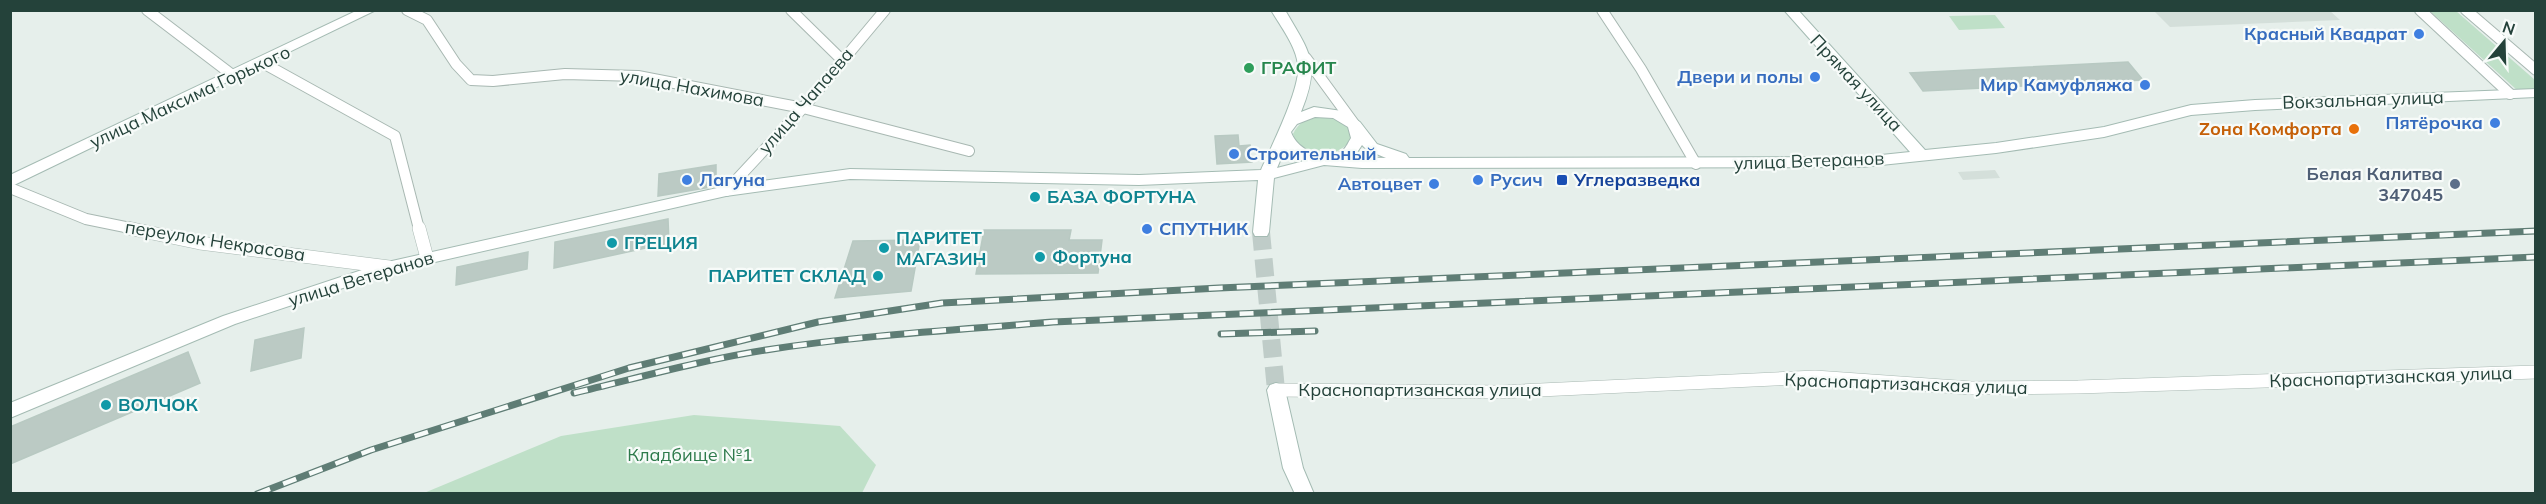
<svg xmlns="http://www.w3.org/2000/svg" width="2546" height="504" font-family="Mulish,sans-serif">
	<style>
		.built { fill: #d4dfda }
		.green { fill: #bfe0c8 }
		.building { fill: #bbcac4; stroke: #b8c9c2; stroke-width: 1.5 }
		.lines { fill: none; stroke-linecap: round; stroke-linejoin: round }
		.secondary-tunnel { stroke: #bfccc8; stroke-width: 18; stroke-dasharray: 18 9; stroke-linecap: butt }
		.street-far1-casing { stroke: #a8b8b2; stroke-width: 12 }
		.street-casing { stroke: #a8b8b2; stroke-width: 14 }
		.secondary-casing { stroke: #a4bbb3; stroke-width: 2 }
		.street-far1 { stroke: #fff; stroke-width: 10 }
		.street { stroke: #fff; stroke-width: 13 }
		.secondary { fill: #fff; fill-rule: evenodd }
		.rail-casing { stroke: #5f7d75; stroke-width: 7 }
		.rail { stroke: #f7fbf9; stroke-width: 4.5; stroke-dasharray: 14; stroke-linecap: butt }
		.shop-dot { fill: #3f7fe0; stroke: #f7fbf9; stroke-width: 2 }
		.leisure-dot { fill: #2e9e5b; stroke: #f7fbf9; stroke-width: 2 }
		.food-dot { fill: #e8710a; stroke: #f7fbf9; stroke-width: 2 }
		.transit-dot { fill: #1a4fb4; stroke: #f7fbf9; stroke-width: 2 }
		.service-dot { fill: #5c6f8a; stroke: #f7fbf9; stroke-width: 2 }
		.culture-dot { fill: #0f9aa8; stroke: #f7fbf9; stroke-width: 2 }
		.labels { text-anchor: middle; stroke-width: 4.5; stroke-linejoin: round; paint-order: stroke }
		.shop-label { font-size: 18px; font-weight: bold; fill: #366cbe; stroke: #f7fbf9; text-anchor: end }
		.leisure-label { font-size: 18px; font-weight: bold; fill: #27864d; stroke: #f7fbf9; text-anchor: start }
		.street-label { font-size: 18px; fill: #24423a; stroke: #f7fbf9 }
		.food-label { font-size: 18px; font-weight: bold; fill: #c56008; stroke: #f7fbf9; text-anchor: end }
		.service-label { font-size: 18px; font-weight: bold; fill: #4e5e75; stroke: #f7fbf9; text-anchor: end }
		.transit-label { font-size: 18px; font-weight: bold; fill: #164399; stroke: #f7fbf9; text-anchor: start }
		.culture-label { font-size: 18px; font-weight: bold; fill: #0d838f; stroke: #f7fbf9; text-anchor: start }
		.park-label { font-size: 18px; fill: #2d7a4b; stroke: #f7fbf9 }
	</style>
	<rect width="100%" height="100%" fill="#e6efeb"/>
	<g class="built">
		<polygon points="2154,11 2330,11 2340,20 2170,27"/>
		<polygon points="1995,170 2000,178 1963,180 1958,172"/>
	</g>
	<g class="green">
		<polygon points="2430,11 2456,11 2535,80 2535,91 2518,91"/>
		<polygon points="1995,15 2005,28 1959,30 1949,16"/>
		<path d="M 1317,117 C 1402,122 1308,189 1293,134 C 1298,123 1305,120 1317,117 Z"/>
		<polygon points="694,415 840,426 876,465 862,493 424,493 561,436"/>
	</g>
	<g class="building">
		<polygon points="2128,62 2143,80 1923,91 1910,73"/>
		<polygon points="1238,135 1239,146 1250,145 1252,162 1217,164 1215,136"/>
		<polygon points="716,165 716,186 658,196 659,174"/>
		<polygon points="668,219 669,243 554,268 555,242"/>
		<polygon points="984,230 1071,230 1069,240 1102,240 1098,273 976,274"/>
		<polygon points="920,240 911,291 835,298 853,241"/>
		<polygon points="528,252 527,269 456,285 457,267"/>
		<polygon points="304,328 301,358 251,371 255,340"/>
		<polygon points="188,352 200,383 10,464 10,427"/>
	</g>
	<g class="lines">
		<polyline class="secondary-tunnel" points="1261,232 1276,390"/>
		<defs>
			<g id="street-far1">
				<polyline points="147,10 235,77"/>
				<polyline points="407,10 427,20 456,64 471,80 493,81 565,74 638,76 803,108 969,151"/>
				<polyline points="791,10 842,60"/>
				<polyline points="1602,10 1641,69 1696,164"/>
				<polyline points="2420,10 2510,94"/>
				<polyline points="2466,10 2536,70"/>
				<polyline points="1306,58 1355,125"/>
				<polyline points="263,63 395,136 419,229"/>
				<polyline points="10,188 86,219 135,229"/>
				<polyline points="726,191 803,108 885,10"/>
			</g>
			<g id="street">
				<polyline points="128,228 200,243 389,267"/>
				<polyline points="419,228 427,258"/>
				<polyline points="1276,390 1499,392 1815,377 1971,388 2078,387 2536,372"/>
			</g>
			<g id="secondary">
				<polygon points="358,10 376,10 10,187 10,175"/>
				<path d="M 1271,10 L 1285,10 C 1310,53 1321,63 1301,112 L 1314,107 L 1342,111 L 1360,122 L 1377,144 L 1406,154 L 1409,158 L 1862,157 L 1910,152 L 1784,10 L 1798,10 L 1925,150 L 1996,143 L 2104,127 L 2191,105 L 2255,100 L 2536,89 L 2536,97 L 2255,110 L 2191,115 L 2104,137 L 1996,153 L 1862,167 L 1362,168 L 1324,165 L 1274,178 L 1269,232 L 1267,236 L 1255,236 L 1253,232 L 1258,180 L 1139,185 L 850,179 L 726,196 L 391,272 L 235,324 L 10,418 L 10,403 L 223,316 L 383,263 L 726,186 L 850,169 L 1139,175 L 1261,170 C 1271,147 1301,88 1298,65 C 1296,46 1281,27 1271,10 ZM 1315,117 L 1333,118 L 1348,127 L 1351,138 C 1349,141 1346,148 1343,150 C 1326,164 1297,150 1291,132 L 1297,124 ZM 1362,145 L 1367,150 L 1386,158 L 1354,157 ZM 1285,149 L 1294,157 L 1304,161 L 1277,168 Z"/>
				<polygon points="1276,383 1282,385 1285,390 1303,468 1314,494 1295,494 1283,468 1267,390 1270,385"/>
			</g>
		</defs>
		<use href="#street-far1" class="street-far1-casing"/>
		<use href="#street" class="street-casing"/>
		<use href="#secondary" class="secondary-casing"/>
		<use href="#street-far1" class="street-far1"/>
		<use href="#street" class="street"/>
		<use href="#secondary" class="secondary"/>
		<defs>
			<g id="rail">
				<polyline points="1221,334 1315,331"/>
				<path d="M 574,393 C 638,378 701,360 766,350 C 861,335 957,330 1053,322 L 2536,257"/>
				<polyline points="257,494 371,450 629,368 818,322 942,303 1219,288 2536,231"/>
			</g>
		</defs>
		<use href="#rail" class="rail-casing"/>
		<use href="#rail" class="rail"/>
	</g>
	<g class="shop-dot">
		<circle cx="2419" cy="34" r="6"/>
		<circle cx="1815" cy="77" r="6"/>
		<circle cx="2145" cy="85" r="6"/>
		<circle cx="2495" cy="123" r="6"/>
		<circle cx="1234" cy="154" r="6"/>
		<circle cx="687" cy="180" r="6"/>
		<circle cx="1478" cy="180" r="6"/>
		<circle cx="1434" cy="184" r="6"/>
		<circle cx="1147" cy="229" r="6"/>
	</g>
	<circle class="leisure-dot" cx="1249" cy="68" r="6"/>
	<circle class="food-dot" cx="2354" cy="129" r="6"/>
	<rect class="transit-dot" x="1556" y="174" width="12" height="12" rx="3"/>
	<circle class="service-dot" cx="2455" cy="184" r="6"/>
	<g class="culture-dot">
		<circle cx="1035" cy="197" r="6"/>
		<circle cx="612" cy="243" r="6"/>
		<circle cx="884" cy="248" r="6"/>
		<circle cx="1040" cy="257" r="6"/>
		<circle cx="878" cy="276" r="6"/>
		<circle cx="106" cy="405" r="6"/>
	</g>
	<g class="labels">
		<g class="shop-label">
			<text x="2407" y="40">Красный Квадрат</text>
			<text x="1803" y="83">Двери и полы</text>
			<text x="2133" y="91">Мир Камуфляжа</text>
			<text x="2483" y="129">Пятёрочка</text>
			<text x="1246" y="160" text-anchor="start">Строительный</text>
			<text x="699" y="186" text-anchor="start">Лагуна</text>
			<text x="1490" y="186" text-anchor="start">Русич</text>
			<text x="1422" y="190">Автоцвет</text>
			<text x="1159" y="235" text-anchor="start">СПУТНИК</text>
		</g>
		<g class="leisure-label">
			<text x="1261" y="74">ГРАФИТ</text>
		</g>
		<g class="street-label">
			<text transform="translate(1856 83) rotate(47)" y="6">Прямая улица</text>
			<text transform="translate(692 88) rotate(10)" y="6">улица Нахимова</text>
			<text transform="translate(190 97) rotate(-25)" y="6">улица Максима Горького</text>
			<text transform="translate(2363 100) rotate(-2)" y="6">Вокзальная улица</text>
			<text transform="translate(806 101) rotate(-49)" y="6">улица Чапаева</text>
			<text transform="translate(1809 161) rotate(-2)" y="6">улица Ветеранов</text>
			<text transform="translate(215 241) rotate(9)" y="6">переулок Некрасова</text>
			<text transform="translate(361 279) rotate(-17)" y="6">улица Ветеранов</text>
			<text transform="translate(2391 377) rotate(-2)" y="6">Краснопартизанская улица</text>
			<text transform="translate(1906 384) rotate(2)" y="6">Краснопартизанская улица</text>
			<text x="1420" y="396">Краснопартизанская улица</text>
		</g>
		<g class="food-label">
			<text x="2342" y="135">Zона Комфорта</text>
		</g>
		<g class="service-label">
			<text x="2443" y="180">Белая Калитва<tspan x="2443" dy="21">347045</tspan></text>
		</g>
		<g class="transit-label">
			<text x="1574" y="186">Углеразведка</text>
		</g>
		<g class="culture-label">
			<text x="1047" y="203">БАЗА ФОРТУНА</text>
			<text x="896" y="244">ПАРИТЕТ<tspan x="896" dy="21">МАГАЗИН</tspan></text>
			<text x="624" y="249">ГРЕЦИЯ</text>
			<text x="1052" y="263">Фортуна</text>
			<text x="866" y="282" text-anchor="end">ПАРИТЕТ СКЛАД</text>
			<text x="118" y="411">ВОЛЧОК</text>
		</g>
		<g class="park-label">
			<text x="690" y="461">Кладбище №1</text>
		</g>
	</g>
	<rect width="2546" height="504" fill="none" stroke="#24423a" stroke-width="24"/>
	<g transform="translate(2504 42) rotate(19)" stroke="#f7fbf9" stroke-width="4.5" paint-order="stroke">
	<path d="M0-4.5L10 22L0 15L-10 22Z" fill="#24423a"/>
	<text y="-9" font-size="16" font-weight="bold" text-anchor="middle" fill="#24423a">N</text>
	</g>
</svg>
